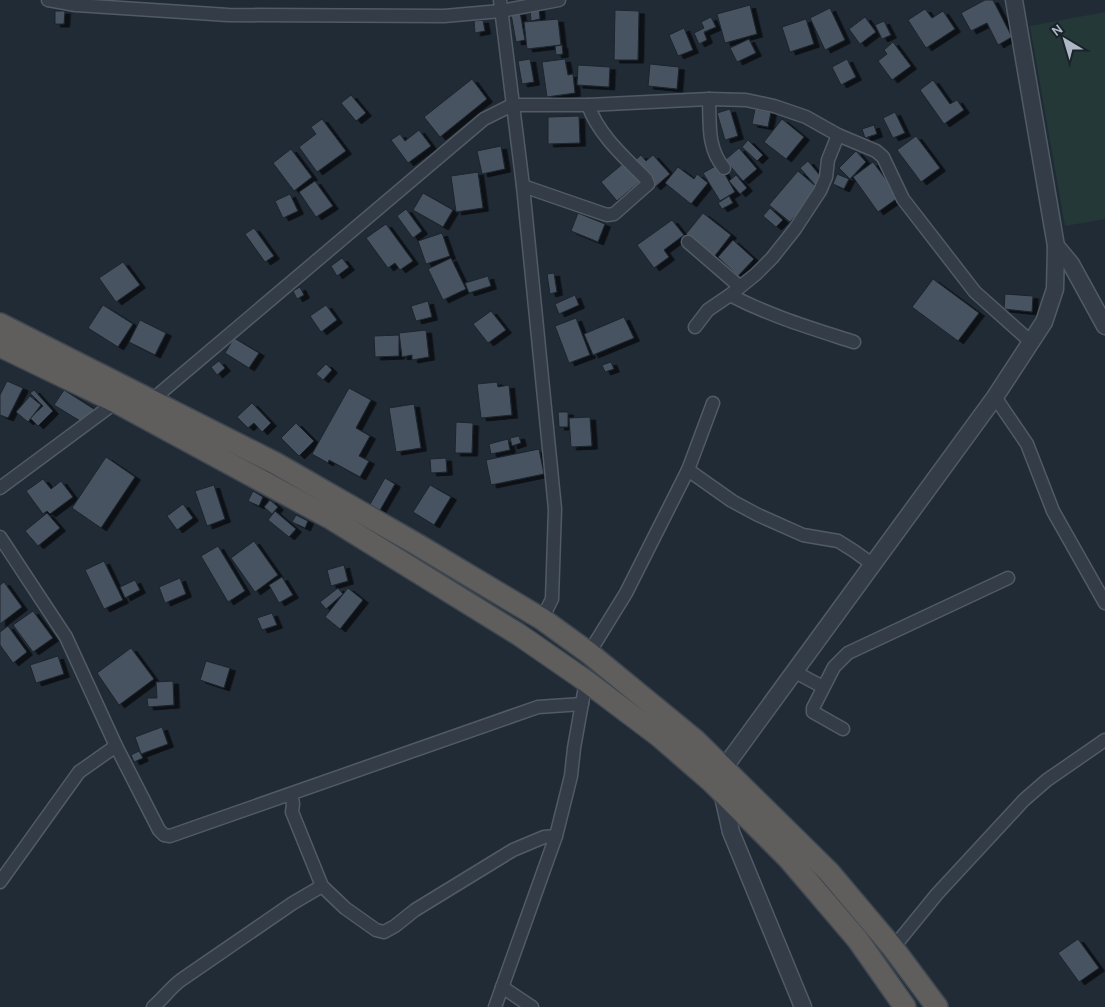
<svg xmlns="http://www.w3.org/2000/svg" width="1105" height="1007" font-family="Karla,sans-serif">
	<style>
		.green { fill: #243838 }
		.building { fill: #475360; stroke: #1c242d; filter: url(#shadow) }
		.lines { fill: none; stroke-linecap: round; stroke-linejoin: round }
		.minor-casing { stroke: #515b65; stroke-width: 15 }
		.tertiary-casing { stroke: #515b65; stroke-width: 19 }
		.trunk-casing { stroke: #3f4851; stroke-width: 24 }
		.minor { stroke: #343d47; stroke-width: 12 }
		.tertiary { stroke: #343d47; stroke-width: 16 }
		.trunk { stroke: #605e5c; stroke-width: 21 }
	</style>
	<defs>
		<filter id="shadow"><feDropShadow dx="5.5" dy="3" stdDeviation="0" flood-color="#0009"/></filter>
	</defs>
	<rect width="100%" height="100%" fill="#212b36"/>
	<polygon class="green" points="1105,12 1105,219 1065,226 1030,26"/>
	<g class="building">
		<polygon points="985,0 993,0 1012,37 998,45 987,23 971,31 961,13"/>
		<polygon points="750,5 757,34 725,43 717,14"/>
		<polygon points="539,8 540,19 531,21 530,9"/>
		<polygon points="830,8 845,40 825,50 810,18"/>
		<polygon points="925,9 932,18 943,11 955,29 926,48 908,20"/>
		<polygon points="615,10 639,11 638,60 614,60"/>
		<polygon points="55,11 65,11 64,24 55,24"/>
		<polygon points="520,12 525,40 516,42 511,14"/>
		<polygon points="711,17 716,27 704,32 707,40 699,44 694,33 704,28 701,22"/>
		<polygon points="865,17 876,32 860,44 849,29"/>
		<polygon points="558,19 561,45 527,49 524,22"/>
		<polygon points="806,19 814,44 790,52 782,27"/>
		<polygon points="483,20 485,31 475,33 474,21"/>
		<polygon points="884,21 891,35 882,39 875,25"/>
		<polygon points="684,28 693,50 678,56 669,35"/>
		<polygon points="749,39 756,53 737,62 730,48"/>
		<polygon points="893,42 911,66 892,80 878,61 887,54 884,50"/>
		<polygon points="562,45 563,54 556,55 555,46"/>
		<polygon points="530,59 534,82 522,84 518,61"/>
		<polygon points="565,59 568,75 573,74 575,93 547,97 542,62"/>
		<polygon points="847,59 856,77 841,85 832,67"/>
		<polygon points="650,64 679,67 677,89 648,86"/>
		<polygon points="578,65 610,67 609,87 577,85"/>
		<polygon points="472,79 487,99 440,137 424,117"/>
		<polygon points="933,80 950,104 957,100 964,110 944,124 920,90"/>
		<polygon points="351,95 366,113 356,121 341,103"/>
		<polygon points="730,109 738,136 725,140 717,113"/>
		<polygon points="755,109 771,112 768,127 752,124"/>
		<polygon points="895,112 905,133 893,138 883,118"/>
		<polygon points="579,116 580,143 548,144 548,117"/>
		<polygon points="322,119 346,151 317,172 299,147 316,134 311,127"/>
		<polygon points="782,119 804,137 786,159 764,142"/>
		<polygon points="874,125 877,134 865,138 862,129"/>
		<polygon points="419,130 431,146 408,163 391,140 400,134 405,141"/>
		<polygon points="916,136 940,168 921,182 897,150"/>
		<polygon points="748,140 763,155 757,161 742,147"/>
		<polygon points="501,146 505,169 482,174 477,151"/>
		<polygon points="739,148 757,169 743,181 725,160"/>
		<polygon points="291,149 312,177 294,191 273,163"/>
		<polygon points="856,151 866,162 850,179 839,168"/>
		<polygon points="641,155 646,161 653,155 670,174 655,187 633,162"/>
		<polygon points="808,161 822,178 815,185 800,168"/>
		<polygon points="625,162 641,181 617,201 601,182"/>
		<polygon points="873,162 899,197 878,212 853,177"/>
		<polygon points="719,164 735,192 720,201 703,173"/>
		<polygon points="678,167 694,179 697,174 708,183 691,204 665,183"/>
		<polygon points="798,171 819,189 790,222 769,205"/>
		<polygon points="478,172 483,208 456,212 451,176"/>
		<polygon points="837,174 849,179 844,189 833,184"/>
		<polygon points="736,175 747,188 740,194 729,181"/>
		<polygon points="315,181 333,206 316,217 299,192"/>
		<polygon points="423,193 453,210 443,227 413,210"/>
		<polygon points="290,194 298,211 283,218 275,201"/>
		<polygon points="729,196 733,203 722,209 718,203"/>
		<polygon points="770,208 783,220 776,227 763,216"/>
		<polygon points="406,209 422,231 413,238 397,216"/>
		<polygon points="578,213 605,224 598,242 571,231"/>
		<polygon points="703,213 731,235 714,257 686,234"/>
		<polygon points="672,220 684,235 664,250 669,257 654,268 637,245"/>
		<polygon points="386,224 413,261 400,270 395,263 388,268 366,238"/>
		<polygon points="254,228 274,256 265,262 245,234"/>
		<polygon points="442,233 450,256 426,264 418,241"/>
		<polygon points="733,240 754,259 738,276 718,257"/>
		<polygon points="342,258 349,267 337,276 331,266"/>
		<polygon points="451,258 466,289 443,300 428,269"/>
		<polygon points="123,262 140,285 116,302 99,278"/>
		<polygon points="554,273 557,292 550,294 547,274"/>
		<polygon points="488,276 491,286 469,293 465,283"/>
		<polygon points="933,279 979,313 958,341 912,307"/>
		<polygon points="300,287 304,295 297,299 293,291"/>
		<polygon points="1005,294 1033,296 1032,312 1004,309"/>
		<polygon points="575,295 579,305 559,314 555,304"/>
		<polygon points="428,301 432,317 416,321 411,306"/>
		<polygon points="103,305 133,324 118,347 88,328"/>
		<polygon points="326,305 337,320 321,332 310,316"/>
		<polygon points="491,311 506,330 488,343 473,324"/>
		<polygon points="624,317 634,338 593,355 584,334"/>
		<polygon points="576,318 590,355 569,363 555,326"/>
		<polygon points="140,320 166,333 155,355 129,342"/>
		<polygon points="426,330 429,357 412,360 412,355 402,357 399,333"/>
		<polygon points="399,335 399,356 375,357 374,336"/>
		<polygon points="234,338 259,353 249,368 225,353"/>
		<polygon points="219,361 225,368 217,375 211,367"/>
		<polygon points="611,362 614,369 605,372 602,365"/>
		<polygon points="326,364 332,370 323,380 316,374"/>
		<polygon points="7,381 23,388 8,418 0,415 0,395"/>
		<polygon points="497,382 498,387 509,385 512,415 481,418 477,384"/>
		<polygon points="349,388 371,400 356,428 370,436 359,456 369,461 360,477 329,460 328,463 312,454"/>
		<polygon points="34,390 53,411 38,426 30,418 43,406 30,393"/>
		<polygon points="64,390 94,409 85,424 54,405"/>
		<polygon points="30,396 41,405 28,422 16,412"/>
		<polygon points="252,403 271,423 262,432 254,423 248,428 237,417"/>
		<polygon points="414,404 421,448 396,452 389,408"/>
		<polygon points="558,412 568,412 568,427 559,427"/>
		<polygon points="590,417 592,446 571,447 569,418"/>
		<polygon points="456,422 473,423 472,453 455,453"/>
		<polygon points="296,423 314,441 299,456 281,438"/>
		<polygon points="519,436 521,443 512,446 510,438"/>
		<polygon points="508,439 510,450 491,454 489,444"/>
		<polygon points="539,449 544,474 491,485 486,460"/>
		<polygon points="106,457 135,477 101,528 72,508"/>
		<polygon points="446,458 447,472 431,473 430,459"/>
		<polygon points="385,478 395,484 379,512 369,506"/>
		<polygon points="43,479 51,489 61,481 73,497 50,514 47,511 43,514 26,491"/>
		<polygon points="214,485 225,519 207,526 195,491"/>
		<polygon points="430,485 451,497 434,525 413,512"/>
		<polygon points="253,491 263,497 259,506 248,501"/>
		<polygon points="270,500 278,507 272,514 264,507"/>
		<polygon points="183,504 193,518 177,530 167,516"/>
		<polygon points="275,511 296,529 289,537 268,520"/>
		<polygon points="47,513 60,528 38,546 25,531"/>
		<polygon points="296,515 308,521 305,528 292,522"/>
		<polygon points="254,541 278,575 255,592 231,558"/>
		<polygon points="218,546 245,591 228,602 201,556"/>
		<polygon points="104,561 123,600 104,609 85,570"/>
		<polygon points="344,565 348,581 331,586 327,570"/>
		<polygon points="282,577 293,595 279,603 269,585"/>
		<polygon points="180,578 186,594 165,603 159,587"/>
		<polygon points="135,580 140,590 125,598 120,587"/>
		<polygon points="4,582 22,607 0,624 0,585"/>
		<polygon points="338,588 343,594 326,609 320,602"/>
		<polygon points="348,588 363,600 340,629 325,617"/>
		<polygon points="33,611 53,638 33,652 13,625"/>
		<polygon points="272,613 277,625 262,630 257,618"/>
		<polygon points="8,626 27,652 13,663 0,645 0,632"/>
		<polygon points="131,648 154,679 119,705 97,673"/>
		<polygon points="58,656 64,674 36,683 30,665"/>
		<polygon points="206,661 230,668 224,688 200,680"/>
		<polygon points="173,681 174,705 148,707 147,698 157,698 156,682"/>
		<polygon points="162,727 168,744 141,754 135,737"/>
		<polygon points="139,751 143,758 134,762 131,755"/>
		<polygon points="1078,939 1099,968 1079,982 1058,953"/>
	</g>
	<g class="lines">
		<defs>
			<g id="minor">
				<polyline points="48,0 76,5 228,15 444,16 501,11 559,0"/>
				<polyline points="500,0 523,186 555,509 552,599 542,619"/>
				<path d="M 709,99 C 710,124 707,148 724,168"/>
				<path d="M 523,186 L 607,215 L 614,214 L 648,184 L 646,179 C 624,157 598,134 588,105"/>
				<polyline points="688,242 739,286"/>
				<path d="M 730,295 C 770,316 811,328 854,342"/>
				<polyline points="695,327 708,310 730,295 756,274 772,258 795,229 820,191 826,177 828,160 838,135"/>
				<polyline points="995,397 1027,444 1053,511 1105,603"/>
				<polyline points="152,400 484,119 512,105 588,105 709,99 746,100 774,106 806,117 838,135 876,151 883,157 903,199 975,292 1031,342"/>
				<polyline points="688,470 732,501 758,515 803,535 838,541 854,551 872,564"/>
				<polyline points="0,488 116,402"/>
				<polyline points="0,537 66,637 116,746 159,830 164,835 170,836 538,707 582,704"/>
				<polyline points="589,653 626,593 688,470 713,403"/>
				<polyline points="795,672 823,687"/>
				<polyline points="843,729 813,712 813,708 834,667 848,653 1008,578"/>
				<polyline points="291,794 293,804 292,812 322,886 345,908 376,930 384,932 395,926 415,910 513,850 544,837 556,836"/>
				<polyline points="0,882 79,772 116,746"/>
				<polyline points="893,948 937,894 1024,800 1047,780 1105,740"/>
				<polyline points="502,987 532,1007"/>
				<path d="M 153,1007 C 164,998 170,988 181,980 L 293,903 L 322,886"/>
				<polyline points="495,1007 556,836 571,776 574,748 586,681"/>
			</g>
			<g id="tertiary">
				<polyline points="1056,246 1071,264 1105,326"/>
				<polyline points="803,1007 731,832 722,792 724,768 995,397 1044,322 1055,289 1056,246 1014,0"/>
			</g>
			<g id="trunk">
				<polyline points="0,324 275,463 418,545 542,619 589,653 695,740 829,872 893,948 937,1007"/>
				<polyline points="0,346 116,402 332,519 518,634 586,681 659,736 712,782 788,858 858,940 905,1007"/>
			</g>
		</defs>
		<use href="#minor" class="minor-casing"/>
		<use href="#tertiary" class="tertiary-casing"/>
		<use href="#trunk" class="trunk-casing"/>
		<use href="#minor" class="minor"/>
		<use href="#tertiary" class="tertiary"/>
		<use href="#trunk" class="trunk"/>
	</g>
	<g transform="translate(1065 40) rotate(322)" stroke="#1a222b" stroke-width="4" paint-order="stroke">
	<path d="M0-4L9 19L0 12L-9 19Z" fill="#aeb8c4"/>
	<text y="-8" font-size="14" font-weight="bold" text-anchor="middle" fill="#aeb8c4">N</text>
	</g>
</svg>
